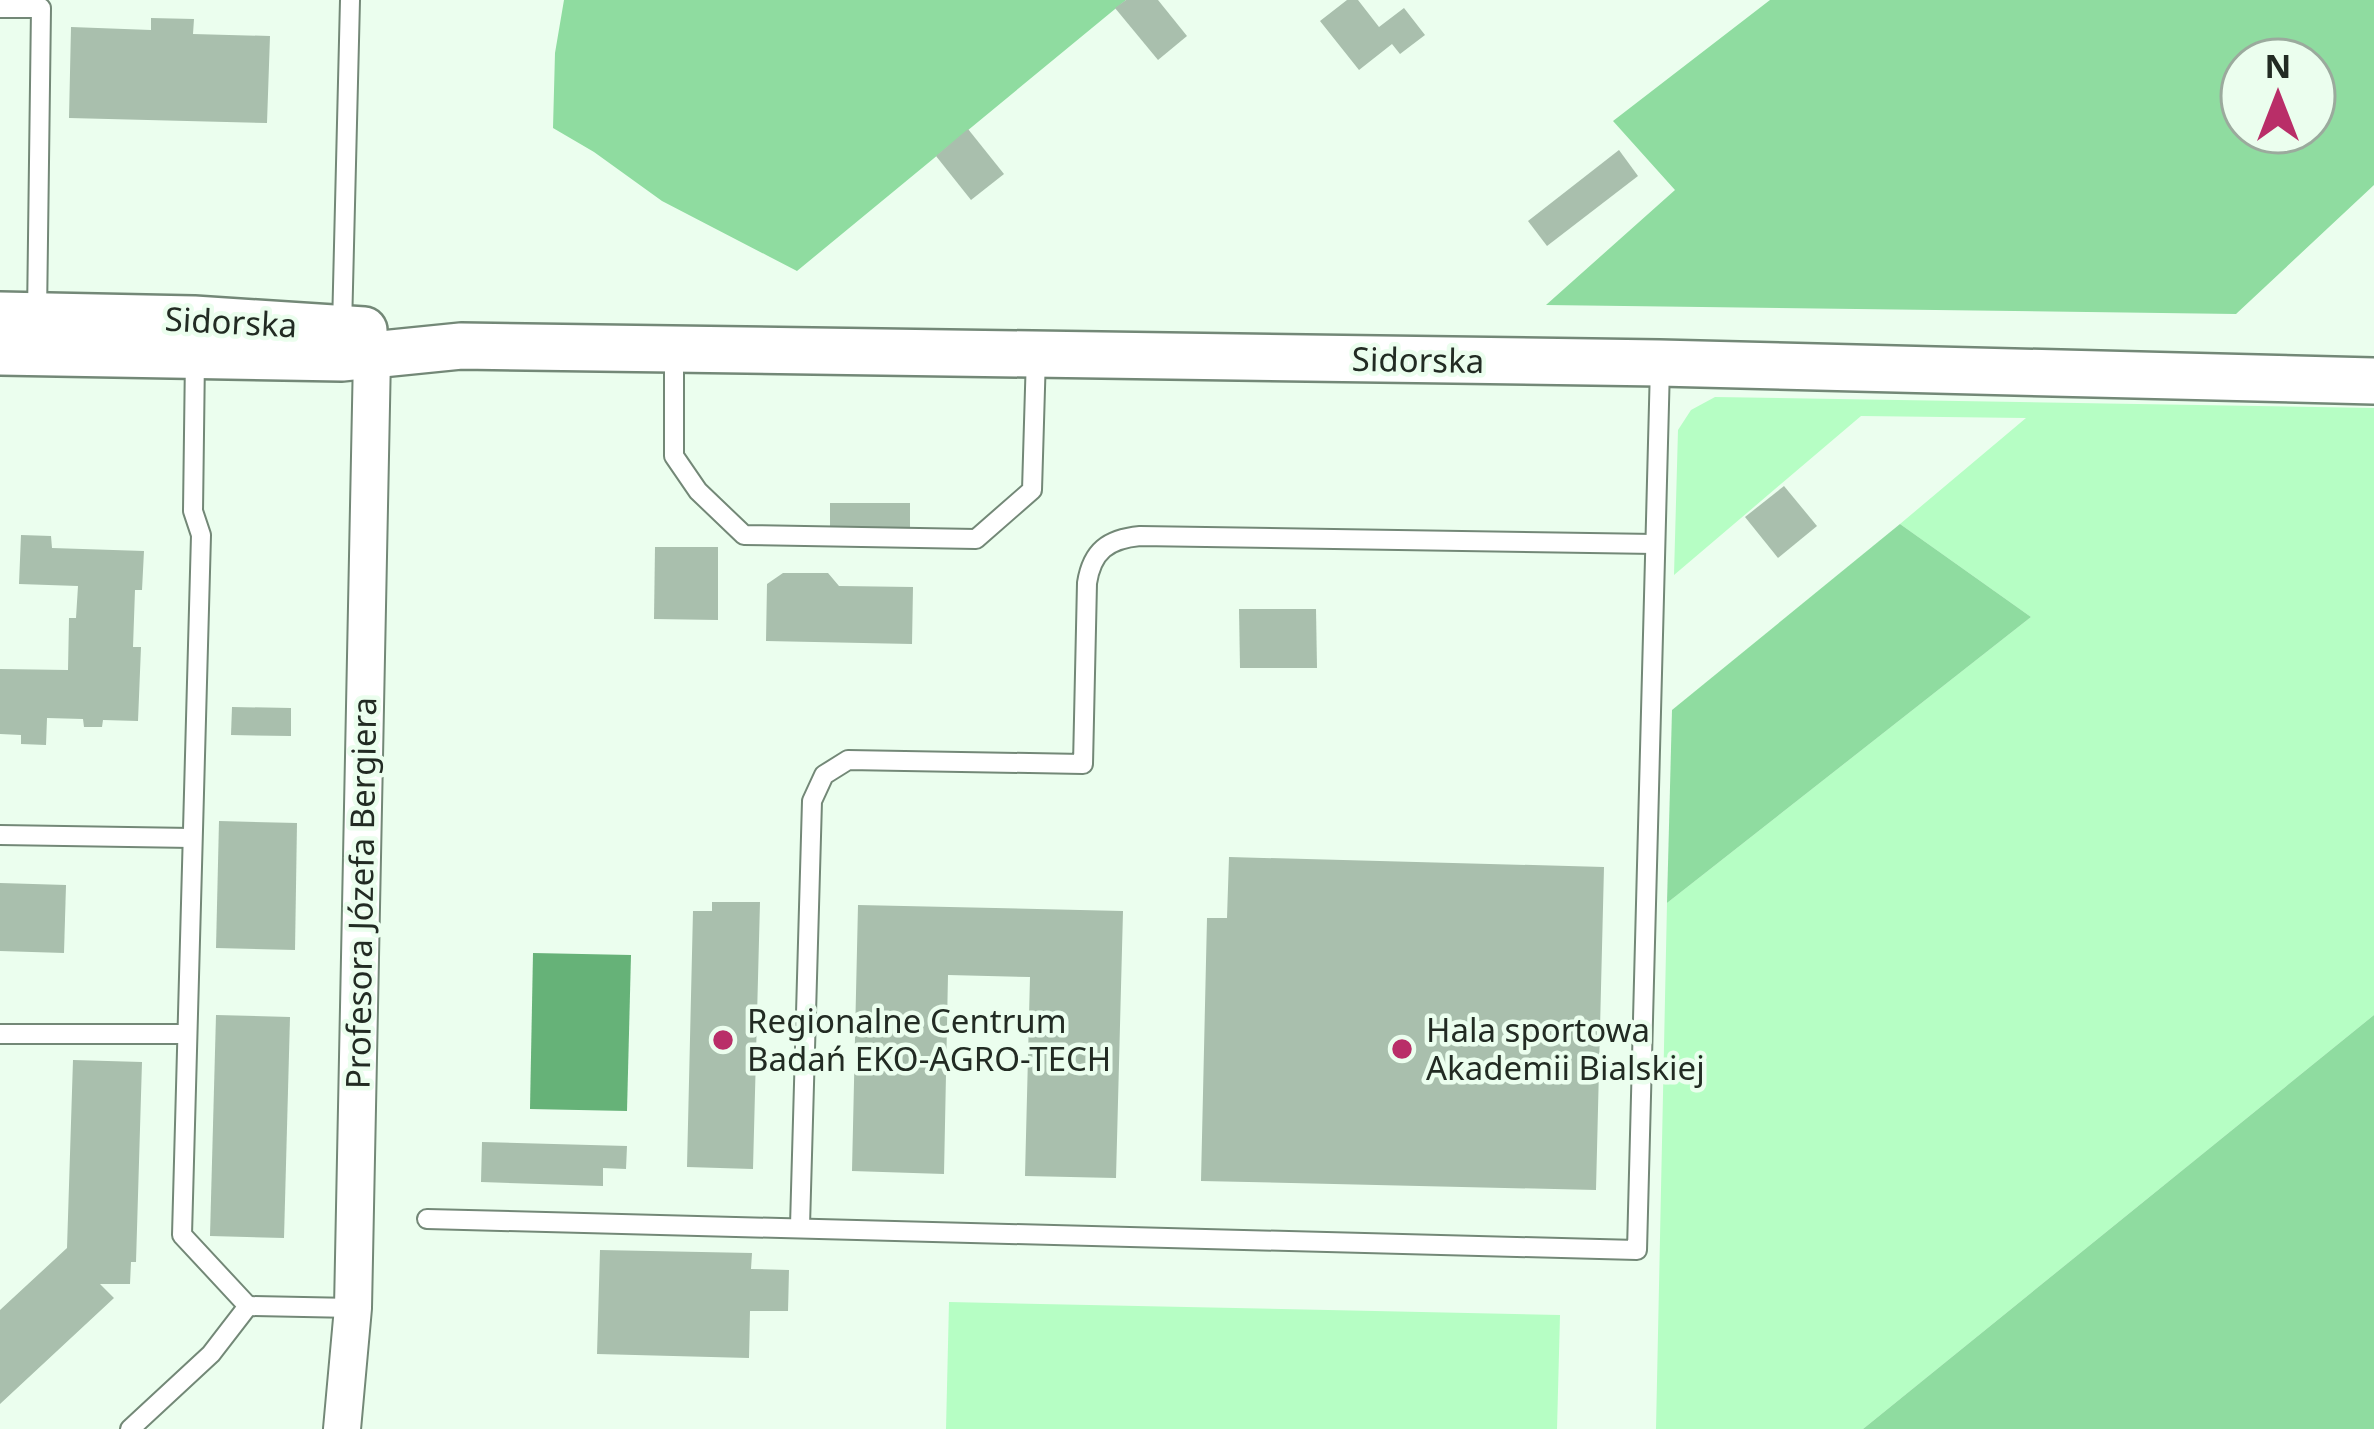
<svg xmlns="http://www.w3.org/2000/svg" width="2374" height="1429" font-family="'Noto Sans',sans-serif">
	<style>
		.green { fill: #b6fec4 }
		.forest { fill: #8fdca0; fill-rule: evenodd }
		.water { fill: #66b278 }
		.building { fill: #a9bfad }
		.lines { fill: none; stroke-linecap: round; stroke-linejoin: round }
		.service-casing { stroke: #738877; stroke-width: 22 }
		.minor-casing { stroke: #738877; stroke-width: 40 }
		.tertiary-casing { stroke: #738877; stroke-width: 50 }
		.service { stroke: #fff; stroke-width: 18 }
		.minor { stroke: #fff; stroke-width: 36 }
		.tertiary { stroke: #fff; stroke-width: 45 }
		.poi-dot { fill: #b92e68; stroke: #ebfeee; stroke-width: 4.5 }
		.labels { text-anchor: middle; stroke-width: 9; stroke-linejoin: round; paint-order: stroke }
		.street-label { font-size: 33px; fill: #222b23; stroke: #ebfeee }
		.poi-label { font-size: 33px; fill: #222b23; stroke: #ebfeee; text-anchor: start }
	</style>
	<rect width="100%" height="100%" fill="#ebfeee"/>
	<g class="green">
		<polygon points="1715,397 2374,408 2374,1015 1863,1429 1656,1429 1667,903 2031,617 1900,524 2026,418 1861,416 1674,575 1678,430 1691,410"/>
		<polygon points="949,1302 1560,1315 1557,1429 946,1429"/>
	</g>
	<g class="forest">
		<polygon points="564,0 1126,0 797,271 662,201 594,152 553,128 555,53"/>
		<path d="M 1770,0 L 2374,0 L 2374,185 L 2236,314 L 1546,305 L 1675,190 L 1613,121 ZM 2242,60 L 2314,60 L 2314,132 L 2242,132 Z"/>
		<polygon points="1900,524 2031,617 1667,903 1672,710"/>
		<polygon points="2374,1015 2374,1429 1863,1429"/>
	</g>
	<polygon class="water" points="533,953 631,955 627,1111 530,1109"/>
	<g class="building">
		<polygon points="1126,0 1158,0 1187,36 1158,60 1115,8"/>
		<polygon points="1347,0 1358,0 1379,27 1404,8 1425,35 1400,54 1392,44 1359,70 1320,21"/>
		<polygon points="151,18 194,19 193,34 270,36 267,123 69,118 71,27 151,30"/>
		<polygon points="968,129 1004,174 971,200 936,156"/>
		<polygon points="1619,150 1638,176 1547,246 1528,221"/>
		<polygon points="1784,486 1817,526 1778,558 1745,517"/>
		<polygon points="830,503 910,503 910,536 830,537"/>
		<polygon points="21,535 51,536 52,548 144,551 142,590 135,590 133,647 141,647 138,721 103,720 102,727 84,727 83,719 47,718 46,745 21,744 21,735 0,734 0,669 68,670 69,618 76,618 78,586 19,584"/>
		<polygon points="655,547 718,547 718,620 654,619"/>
		<polygon points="783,573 828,573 839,586 913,587 912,644 766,641 767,584"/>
		<polygon points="1239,609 1316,609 1317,668 1240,668"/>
		<polygon points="232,707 291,708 291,736 231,735"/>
		<polygon points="219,821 297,823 295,950 216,948"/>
		<polygon points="1229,857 1604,867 1596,1190 1201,1181 1207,918 1227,918"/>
		<polygon points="0,883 66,885 64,953 0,951"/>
		<polygon points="712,902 760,902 753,1169 687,1167 693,911 712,911"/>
		<polygon points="858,905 1123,911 1116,1178 1025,1176 1030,977 948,975 944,1174 852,1171"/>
		<polygon points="216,1015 290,1017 284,1238 210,1236"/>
		<polygon points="73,1060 142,1062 136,1262 131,1262 130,1284 100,1284 114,1298 0,1404 0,1310 67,1248"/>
		<polygon points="482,1142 627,1146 626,1169 603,1168 603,1186 481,1182"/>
		<polygon points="600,1250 752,1253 751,1269 789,1270 788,1311 750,1311 749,1358 597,1354"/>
	</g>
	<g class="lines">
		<defs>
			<g id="service">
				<polyline points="0,8 41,8 37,316"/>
				<polyline points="342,328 350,0"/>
				<polyline points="674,349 674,456 698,491 744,535 976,539 1032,490 1036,355"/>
				<polyline points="0,835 192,838"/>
				<polyline points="0,1034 187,1034"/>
				<polyline points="427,1219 1637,1250 1660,366"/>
				<path d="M 800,1226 L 812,801 L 824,775 L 848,760 L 1083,764 L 1087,583 C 1092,551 1108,539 1140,536 L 1655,544"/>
				<polyline points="248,1306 353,1308"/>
				<polyline points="130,1429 211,1354 248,1306 182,1235 201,535 193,511 195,357"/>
			</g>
			<polyline id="minor" points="342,1429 353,1308 372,356"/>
			<g id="tertiary">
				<polyline points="0,315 194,319 364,330"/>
				<polyline points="0,352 342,358 461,346 1660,363 2374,381"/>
			</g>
		</defs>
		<use href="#service" class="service-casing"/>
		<use href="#minor" class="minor-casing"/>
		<use href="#tertiary" class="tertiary-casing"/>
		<use href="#service" class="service"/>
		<use href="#minor" class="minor"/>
		<use href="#tertiary" class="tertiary"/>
	</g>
	<g class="poi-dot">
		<circle cx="723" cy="1040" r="12"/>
		<circle cx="1402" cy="1049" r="12"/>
	</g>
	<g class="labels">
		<g class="street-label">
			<text transform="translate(231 322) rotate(3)" y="12">Sidorska</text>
			<text transform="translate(1418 360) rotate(1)" y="12">Sidorska</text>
			<text transform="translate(361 893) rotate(-89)" y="12">Profesora Józefa Bergiera</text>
		</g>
		<g class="poi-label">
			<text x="747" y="1033">Regionalne Centrum<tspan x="747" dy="38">Badań EKO-AGRO-TECH</tspan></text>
			<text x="1426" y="1042">Hala sportowa<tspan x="1426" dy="38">Akademii Bialskiej</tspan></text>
		</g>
	</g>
	<g transform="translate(2278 96)"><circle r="57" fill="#ebfeee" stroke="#9baa9d" stroke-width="3"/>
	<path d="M0-9L21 45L0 30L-21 45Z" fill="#b92e68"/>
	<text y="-18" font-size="33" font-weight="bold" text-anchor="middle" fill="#222b23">N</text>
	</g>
</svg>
